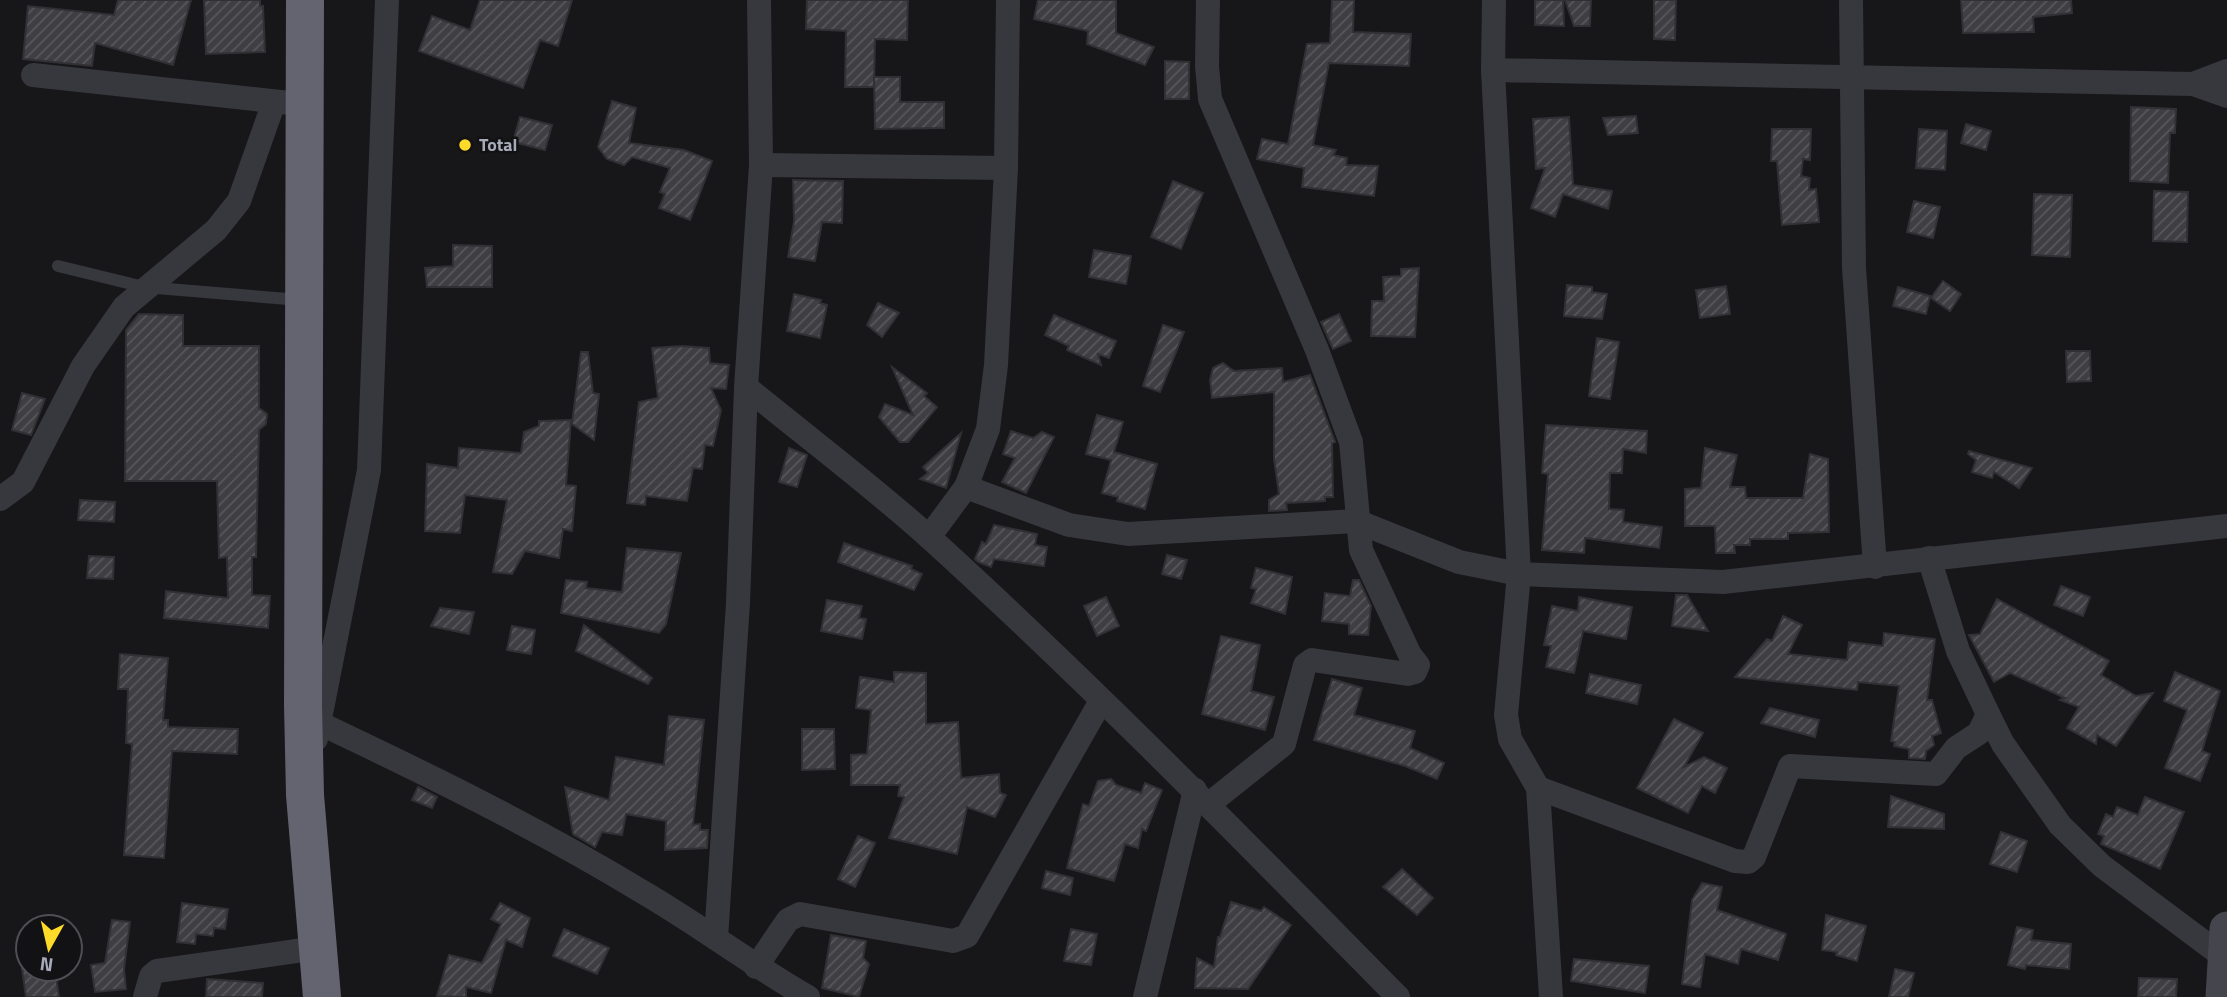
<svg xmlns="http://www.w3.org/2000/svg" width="2227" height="997" font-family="'Titillium Web',sans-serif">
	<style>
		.building { fill: url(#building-hatch); stroke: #313035; stroke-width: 2 }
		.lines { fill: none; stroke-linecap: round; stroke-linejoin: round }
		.lane { stroke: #37373e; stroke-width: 12 }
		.street { stroke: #37373e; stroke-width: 24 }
		.secondary { stroke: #45454e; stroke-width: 35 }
		.highway { stroke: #63646f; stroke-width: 38 }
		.poi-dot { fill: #feda29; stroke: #121113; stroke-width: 2.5 }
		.labels { text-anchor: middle; stroke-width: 5; stroke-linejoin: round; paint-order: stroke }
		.poi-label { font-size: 18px; font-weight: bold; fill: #a7aab9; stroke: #121113; text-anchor: start }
	</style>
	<defs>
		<pattern id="building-hatch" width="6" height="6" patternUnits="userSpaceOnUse" patternTransform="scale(1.75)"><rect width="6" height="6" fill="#3e3e43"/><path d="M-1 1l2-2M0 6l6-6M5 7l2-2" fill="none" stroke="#57575c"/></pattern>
	</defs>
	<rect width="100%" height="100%" fill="#171618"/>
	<g class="building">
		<polygon points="118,0 191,0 173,65 95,43 92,66 23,59 28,6 114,15"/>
		<polygon points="204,0 260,0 260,6 263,6 265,52 206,54"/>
		<polygon points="480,0 572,0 558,46 540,40 523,88 419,51 432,16 470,30"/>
		<polygon points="807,0 908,0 907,40 875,39 874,87 845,87 846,31 806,29"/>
		<polygon points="1038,0 1116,0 1116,33 1154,47 1145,65 1087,44 1088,31 1034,19"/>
		<polygon points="1332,0 1354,0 1353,32 1411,34 1409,66 1329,63 1313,145 1336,150 1333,155 1347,158 1346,165 1378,166 1374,196 1302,187 1304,168 1257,159 1262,139 1288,144 1307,44 1330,43"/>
		<polygon points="1535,0 1563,0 1564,26 1535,25"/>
		<polygon points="1565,0 1591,0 1590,26 1574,26"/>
		<polygon points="1654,0 1676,0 1675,40 1654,39"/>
		<polygon points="1961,0 2071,0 2072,13 2033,17 2034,32 1963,33"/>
		<polygon points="1165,61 1189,62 1189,99 1165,99"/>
		<polygon points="874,77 900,77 900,102 944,102 944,128 875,129"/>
		<polygon points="612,101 636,108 629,143 684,150 712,161 690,220 659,208 665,194 660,192 670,168 632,157 624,165 607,159 598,147"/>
		<polygon points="2131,107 2176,109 2175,133 2170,133 2168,183 2130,181"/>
		<polygon points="1636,116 1638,133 1608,135 1603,118"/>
		<polygon points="520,117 552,125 545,150 513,142"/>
		<polygon points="1569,117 1573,185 1612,191 1608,209 1563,194 1555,217 1531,208 1545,168 1536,169 1533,119"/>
		<polygon points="1966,124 1991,131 1986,150 1961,143"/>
		<polygon points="1772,129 1811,129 1810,160 1803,159 1801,176 1810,178 1809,190 1816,189 1819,222 1782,225 1777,161 1771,161"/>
		<polygon points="1919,129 1947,131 1945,170 1916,168"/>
		<polygon points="793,180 843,181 842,223 822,222 815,261 788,257 794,221"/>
		<polygon points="1173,181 1203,193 1181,249 1151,237"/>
		<polygon points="2154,191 2188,192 2187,242 2153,241"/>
		<polygon points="2034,194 2072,195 2070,257 2032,255"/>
		<polygon points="1914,201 1940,207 1933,238 1907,232"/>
		<polygon points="453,245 492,246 492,287 427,287 425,268 453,266"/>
		<polygon points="1094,250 1131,256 1126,284 1089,277"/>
		<polygon points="1419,268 1415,337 1371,336 1372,301 1384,301 1383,277 1401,276 1401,269"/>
		<polygon points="1943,281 1961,294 1950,311 1931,298"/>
		<polygon points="1567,285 1592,287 1592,292 1607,294 1602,319 1564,316"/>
		<polygon points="1726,286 1730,314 1700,318 1696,290"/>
		<polygon points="1898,287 1930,296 1926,314 1893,306"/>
		<polygon points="794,294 821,300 820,303 827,305 820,338 787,331"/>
		<polygon points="878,303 899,313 882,337 867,325"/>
		<polygon points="139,314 183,315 183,346 259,346 259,408 267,414 266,424 259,430 256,557 252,557 252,595 270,596 268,628 164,618 166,591 228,598 227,557 219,558 217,481 125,481 126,330"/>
		<polygon points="1339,314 1351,341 1333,349 1321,322"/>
		<polygon points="1054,315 1116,341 1109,358 1098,354 1101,365 1067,350 1069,346 1045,335"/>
		<polygon points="1163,325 1184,332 1160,392 1143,386"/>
		<polygon points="1597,338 1619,342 1610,399 1589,396"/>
		<polygon points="682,346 709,348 710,363 729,365 726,389 711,388 721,410 713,446 705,445 702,469 693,468 687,501 646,496 645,505 627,503 639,402 658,398 652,348"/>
		<polygon points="2066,351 2090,351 2091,381 2067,382"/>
		<polygon points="581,352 588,352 593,393 599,394 594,440 572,424"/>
		<polygon points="1223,363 1234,371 1282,368 1283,382 1310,375 1335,442 1332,443 1333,497 1325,497 1325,501 1286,503 1287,510 1269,511 1269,500 1279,494 1274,459 1274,392 1212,398 1210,380 1213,368"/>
		<polygon points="892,367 927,393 924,396 937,407 908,442 900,442 879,417 885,404 913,415"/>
		<polygon points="22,393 45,399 31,435 12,430"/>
		<polygon points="1097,415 1123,422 1114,452 1157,464 1145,509 1117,501 1118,497 1102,493 1111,460 1086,454"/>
		<polygon points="571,420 566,485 576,486 572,531 563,529 559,558 525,551 512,574 493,572 507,500 465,495 460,533 425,531 427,464 458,468 459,448 521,453 524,432 539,426 539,421"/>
		<polygon points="1546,425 1647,431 1646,453 1623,449 1622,473 1610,473 1609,509 1624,510 1623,522 1662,527 1659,548 1585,538 1584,553 1542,550 1548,474 1542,473"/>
		<polygon points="1011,431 1033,438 1042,432 1054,437 1026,493 1002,482 1015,458 1003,454"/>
		<polygon points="961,433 946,488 920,479 928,473 923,467"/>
		<polygon points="789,448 807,455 797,487 779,482"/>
		<polygon points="1705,448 1737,455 1730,487 1745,487 1746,498 1803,498 1810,454 1828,459 1829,532 1788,533 1788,539 1750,539 1750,545 1734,545 1735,553 1716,553 1715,526 1685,526 1685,489 1701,488"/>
		<polygon points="1969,451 2032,468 2019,488 1994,472 1992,478 1972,472 1976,460 1968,454"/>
		<polygon points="80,500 115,502 114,522 78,520"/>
		<polygon points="994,525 1037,534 1035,545 1047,547 1044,566 994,559 991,567 978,562 975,559 982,542 986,544"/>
		<polygon points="844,543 912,566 911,569 922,574 914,590 838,562"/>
		<polygon points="627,548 681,553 666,624 659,633 561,613 566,580 587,582 586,588 622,592"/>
		<polygon points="1167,555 1187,560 1181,579 1162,574"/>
		<polygon points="89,556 114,557 113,579 87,578"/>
		<polygon points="1256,568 1292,577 1285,614 1251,603 1256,589 1251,588"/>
		<polygon points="1353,580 1359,580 1371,606 1368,635 1349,634 1349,624 1322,621 1325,593 1350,596"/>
		<polygon points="2061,586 2090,597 2083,616 2054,605"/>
		<polygon points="1676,595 1687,595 1708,631 1672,626"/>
		<polygon points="1106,597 1119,626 1097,636 1084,606"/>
		<polygon points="1579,597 1632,607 1626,639 1583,631 1574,673 1546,667 1551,646 1544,645 1552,606 1578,611"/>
		<polygon points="1997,599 2109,661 2101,675 2136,696 2153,693 2116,746 2097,735 2096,744 2067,728 2079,707 2060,700 2065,698 2010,673 1994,682 1969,635 1980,634"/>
		<polygon points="827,600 862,606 859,618 866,619 862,639 821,631"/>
		<polygon points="440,608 474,612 469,634 431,626"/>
		<polygon points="1783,616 1802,625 1788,654 1847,660 1849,642 1883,646 1884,633 1935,639 1927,700 1932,700 1941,733 1932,736 1934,745 1926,751 1925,759 1909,758 1909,749 1894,746 1895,742 1891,741 1899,686 1858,682 1857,690 1735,677 1767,639 1772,641"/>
		<polygon points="584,625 652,678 648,684 576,651"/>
		<polygon points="512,626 535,630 531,654 507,650"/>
		<polygon points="1221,636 1260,645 1251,691 1274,697 1265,730 1202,714"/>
		<polygon points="120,654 168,658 163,720 168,720 168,727 238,729 237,754 172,751 164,858 124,855 132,744 126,743 128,689 118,689"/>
		<polygon points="894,672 926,673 926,724 958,722 961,778 999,774 1000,793 1006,795 995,817 967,807 957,854 889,838 904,797 898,796 900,785 851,785 851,755 867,754 871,710 856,708 860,677 894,682"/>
		<polygon points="2175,672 2220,691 2202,751 2210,754 2200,781 2165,768 2187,710 2164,701"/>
		<polygon points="1590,674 1641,685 1637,704 1586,693"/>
		<polygon points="1332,679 1362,688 1354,715 1415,731 1410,748 1444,763 1437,779 1405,766 1314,740"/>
		<polygon points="1770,708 1819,720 1815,737 1761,723"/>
		<polygon points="669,716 704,720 693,825 700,824 700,830 708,830 707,848 665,850 666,821 626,814 622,835 602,832 595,847 573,834 565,787 609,800 616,757 664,765"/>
		<polygon points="1674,719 1703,733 1684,767 1704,757 1727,768 1715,793 1702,786 1688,813 1637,788"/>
		<polygon points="802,729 834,729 835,769 802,770"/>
		<polygon points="1111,779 1116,785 1141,793 1145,783 1162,790 1146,831 1142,829 1138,848 1125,844 1114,881 1067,868 1083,804 1089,806 1098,781"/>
		<polygon points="418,787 437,797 432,808 412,800"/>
		<polygon points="1891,796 1944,814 1944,829 1888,827"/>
		<polygon points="2145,797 2184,812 2160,869 2101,844 2104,836 2098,834 2106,814 2113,817 2117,807 2138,815"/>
		<polygon points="2001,832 2027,841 2017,872 1990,864"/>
		<polygon points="858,836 875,843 855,887 838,879"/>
		<polygon points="1402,869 1433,898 1417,915 1383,887"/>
		<polygon points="1046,871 1073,878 1070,895 1042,888"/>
		<polygon points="1702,883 1722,887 1717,910 1786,934 1778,960 1741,949 1738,964 1705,954 1700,987 1682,984 1692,900"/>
		<polygon points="1231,902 1261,911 1264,907 1291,925 1248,989 1195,988 1197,958 1214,967 1218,937 1220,937"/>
		<polygon points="182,903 228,909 225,929 214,928 213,936 196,934 195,944 177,942"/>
		<polygon points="500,903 530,918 522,947 506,940 491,993 466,987 466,997 437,996 449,955 482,963 501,924 491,919"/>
		<polygon points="1826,915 1866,926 1857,961 1836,955 1837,952 1822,950"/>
		<polygon points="112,920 130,922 124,969 126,989 95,992 91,965 105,963"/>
		<polygon points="2017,927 2033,930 2031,940 2071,944 2069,969 2026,965 2025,969 2008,965"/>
		<polygon points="564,929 609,948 597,974 553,956"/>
		<polygon points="1071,929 1097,934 1091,965 1064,961"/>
		<polygon points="831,935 866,941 863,958 869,964 859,997 822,988"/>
		<polygon points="1574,959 1649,966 1645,993 1571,981"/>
		<polygon points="22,969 55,969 59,997 26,997"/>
		<polygon points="1895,969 1914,973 1908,997 1889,997"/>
		<polygon points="2139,978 2177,979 2176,997 2138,997"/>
		<polygon points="207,979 263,983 262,997 206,997"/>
	</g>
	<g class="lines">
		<polyline class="lane" points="58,266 144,287 300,300"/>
		<g class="street">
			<polyline points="1208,0 1207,66 1210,99 1317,350 1351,442 1361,550 1410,655 1418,665 1415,672 1408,674 1312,660 1305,665 1284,744 1209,804"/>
			<polyline points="1494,0 1493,70 2193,84 2227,96"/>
			<polyline points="1851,0 1854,268 1875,567"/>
			<polyline points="1493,70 1519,574 1506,715 1510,739 1538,788 1551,997"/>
			<polyline points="33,75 290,103"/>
			<polyline points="2193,84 2227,71"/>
			<polyline points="761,165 1006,168"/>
			<path d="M 746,387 C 807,437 871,485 930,538 C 1092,685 1244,841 1398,997"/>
			<polyline points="966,487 1069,525 1128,534 1356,521 1459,562 1519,574 1723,582 2227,526"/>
			<polyline points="0,499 23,482 83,366 124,307 216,230 239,201 274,102"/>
			<polyline points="929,537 966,487 988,429 996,365 1006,168 1008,0"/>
			<polyline points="1929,558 1958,651 1988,714 2003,744 2060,825 2102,866 2225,958"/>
			<path d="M 319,723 C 429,775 537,828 641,891 C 698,924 750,964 808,997"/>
			<polyline points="316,739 369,470 387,0"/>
			<polyline points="1538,788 1735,861 1748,862 1754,857 1790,766 1936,774 1956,748 1979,733 1988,714"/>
			<polyline points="716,938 738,603 746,387 761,165 759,0"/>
			<polyline points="756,967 788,920 800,914 953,941 967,936 1101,701"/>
			<polyline points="145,997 151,976 157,971 317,948"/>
			<polyline points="1145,997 1195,790"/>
		</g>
		<polyline class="secondary" points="2223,997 2227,929"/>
		<polyline class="highway" points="305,0 303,705 305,795 322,997"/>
	</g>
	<circle class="poi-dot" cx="465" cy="145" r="7"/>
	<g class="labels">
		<g class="poi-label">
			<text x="479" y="151">Total</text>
		</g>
	</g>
	<g transform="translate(49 948) rotate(188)"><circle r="33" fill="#121113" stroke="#4e4e55" stroke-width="2"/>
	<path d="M0-5L12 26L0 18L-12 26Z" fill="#feda29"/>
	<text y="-10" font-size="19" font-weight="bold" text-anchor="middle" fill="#a7aab9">N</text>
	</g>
</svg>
